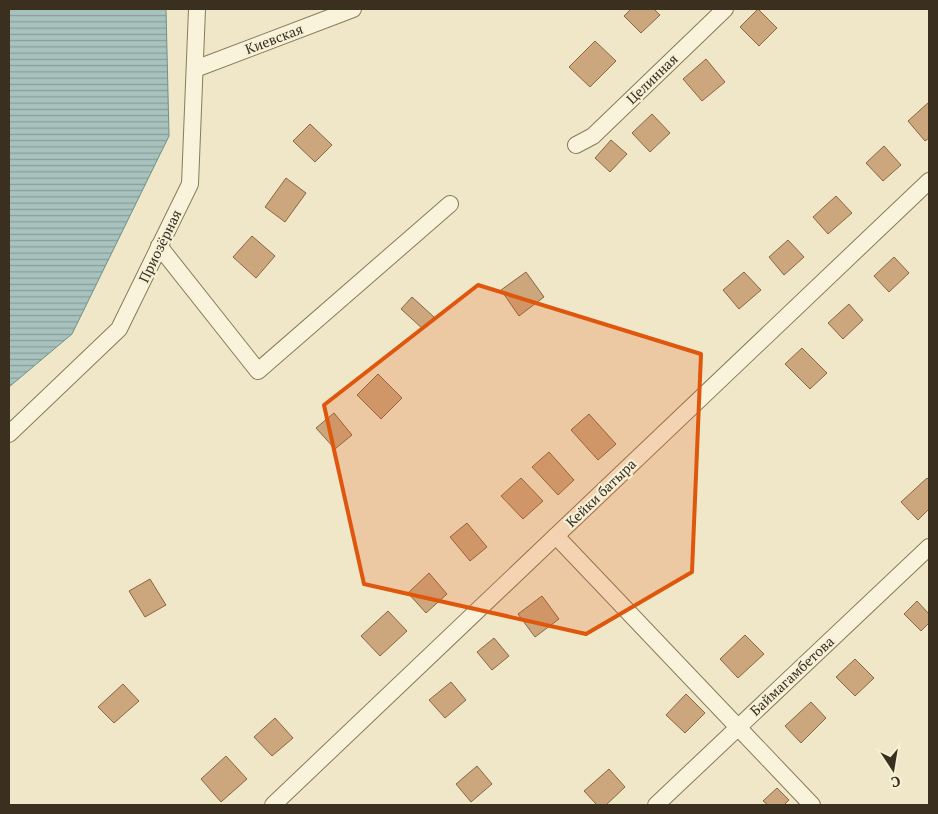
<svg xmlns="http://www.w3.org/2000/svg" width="938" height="814" font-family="'PT Serif',serif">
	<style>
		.water { fill: url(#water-rules); stroke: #6f918c }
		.building { fill: #cca77d; stroke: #8a6642 }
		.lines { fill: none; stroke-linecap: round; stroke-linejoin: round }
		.minor-casing { stroke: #8a7a5c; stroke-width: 18 }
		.minor { stroke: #f9f3db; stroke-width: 16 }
		.marked { fill: #df570d; fill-opacity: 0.2; stroke: #df570d; stroke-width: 4; stroke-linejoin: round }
		.labels { text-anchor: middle; stroke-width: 4.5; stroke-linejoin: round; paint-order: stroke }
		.street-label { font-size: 14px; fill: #3b3020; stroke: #f6f0d7 }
	</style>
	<defs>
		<pattern id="water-rules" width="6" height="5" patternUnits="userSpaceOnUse" patternTransform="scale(1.25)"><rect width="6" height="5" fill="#a8c2be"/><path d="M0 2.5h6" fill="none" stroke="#8a9e9a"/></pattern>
	</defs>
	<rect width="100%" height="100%" fill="#efe7c7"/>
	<polygon class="water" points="9,9 166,9 169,136 72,334 9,387"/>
	<g class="building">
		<polygon points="631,9 654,9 660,15 641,33 624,16"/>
		<polygon points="758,9 777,28 759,46 740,27"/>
		<polygon points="595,41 616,61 590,87 569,67"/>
		<polygon points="706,59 725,82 702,101 683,79"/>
		<polygon points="929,102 929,138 925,141 908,121"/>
		<polygon points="652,114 670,133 650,152 632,133"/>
		<polygon points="310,124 332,145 315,162 293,141"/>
		<polygon points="611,140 627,154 610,172 595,158"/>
		<polygon points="884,146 901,165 883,181 866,163"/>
		<polygon points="286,178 306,193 285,222 265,207"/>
		<polygon points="836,196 852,213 828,234 813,217"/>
		<polygon points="252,236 275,256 256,278 233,257"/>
		<polygon points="788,240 804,257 784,275 769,257"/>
		<polygon points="894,257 909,273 889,292 874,276"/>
		<polygon points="526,272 544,297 519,316 501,290"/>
		<polygon points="744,272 761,290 739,309 723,290"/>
		<polygon points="412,297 434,317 423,329 401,309"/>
		<polygon points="849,304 863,320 843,339 828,323"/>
		<polygon points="802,348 827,373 810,389 785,364"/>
		<polygon points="378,374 402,398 381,419 357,395"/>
		<polygon points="334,413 352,435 335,449 316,428"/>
		<polygon points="589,414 616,444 598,460 571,430"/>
		<polygon points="549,452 574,480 558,495 532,467"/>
		<polygon points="521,478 543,501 523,519 501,496"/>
		<polygon points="927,478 929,480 929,509 918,520 901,502"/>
		<polygon points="467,523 487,547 470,561 450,537"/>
		<polygon points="429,573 447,594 426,613 408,593"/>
		<polygon points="150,579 166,605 145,617 129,591"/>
		<polygon points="542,596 559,619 535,637 518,614"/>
		<polygon points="917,601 929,614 929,623 921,631 904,614"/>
		<polygon points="388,611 407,631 380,656 361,636"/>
		<polygon points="745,635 764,654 738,678 720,659"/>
		<polygon points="494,638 509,656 492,670 477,652"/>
		<polygon points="855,659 874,678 855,696 836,677"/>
		<polygon points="451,682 466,700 445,718 429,700"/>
		<polygon points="123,684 139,701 114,723 98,707"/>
		<polygon points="686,694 705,713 685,733 666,715"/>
		<polygon points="811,702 826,718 801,743 785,726"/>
		<polygon points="275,718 293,738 272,756 254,737"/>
		<polygon points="226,756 247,779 221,802 201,779"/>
		<polygon points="477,766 492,784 471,802 456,784"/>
		<polygon points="609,769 625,787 606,805 597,805 584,791"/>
		<polygon points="777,788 789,800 784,805 768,805 763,801"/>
	</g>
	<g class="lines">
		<defs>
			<g id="minor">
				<polyline points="195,69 353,9"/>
				<polyline points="576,145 593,136 725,9"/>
				<polyline points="159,246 258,371 450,204"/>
				<polyline points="9,434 119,329 190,184 197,9"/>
				<polyline points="556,536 812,805"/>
				<polyline points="273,805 929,181"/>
				<polyline points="656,805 929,547"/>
			</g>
		</defs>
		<use href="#minor" class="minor-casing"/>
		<use href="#minor" class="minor"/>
	</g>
	<path class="marked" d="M 478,285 L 701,354 L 692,572 L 586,634 L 364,584 L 324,405 Z"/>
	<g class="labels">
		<g class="street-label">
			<text transform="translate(274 39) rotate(-21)" y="5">Киевская</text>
			<text transform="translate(652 79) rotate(-44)" y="5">Целинная</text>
			<text transform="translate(160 246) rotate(-64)" y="5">Приозёрная</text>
			<text transform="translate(601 493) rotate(-44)" y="5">Кейки батыра</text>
			<text transform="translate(792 676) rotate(-43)" y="5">Баймагамбетова</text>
		</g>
	</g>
	<rect width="938" height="814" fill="none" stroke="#3b3020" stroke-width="20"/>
	<g transform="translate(893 769) rotate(168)" stroke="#f6f0d7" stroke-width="4" paint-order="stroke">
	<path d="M0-4L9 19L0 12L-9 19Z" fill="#3b3020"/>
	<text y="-8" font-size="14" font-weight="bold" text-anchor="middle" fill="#3b3020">С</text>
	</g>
</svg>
